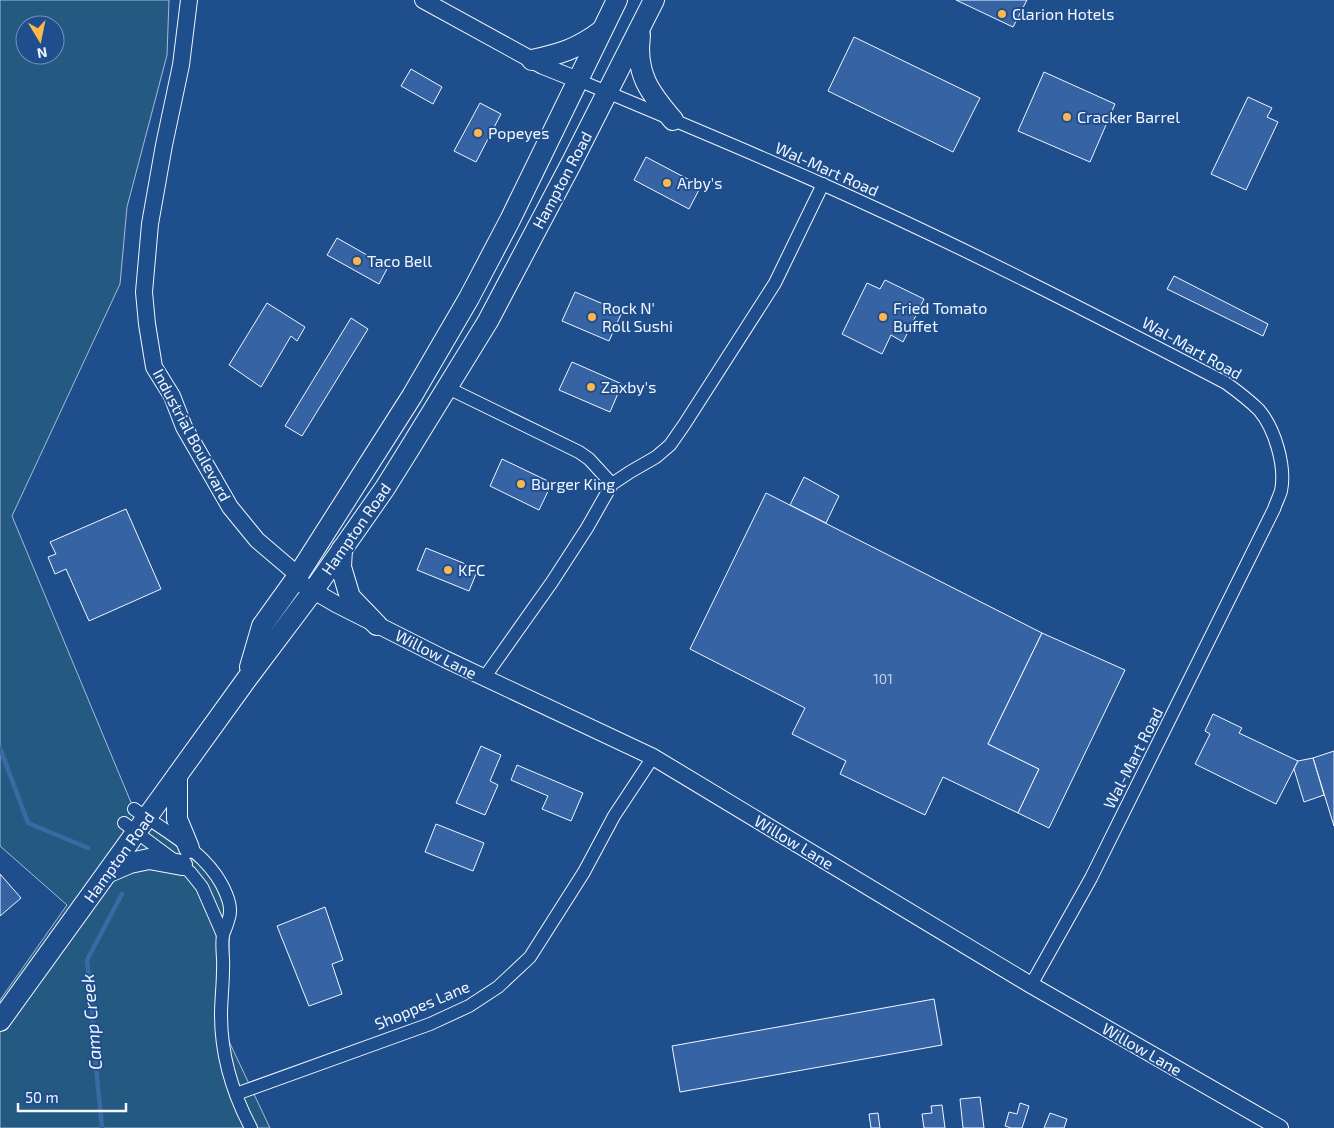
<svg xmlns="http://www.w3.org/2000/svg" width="1334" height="1128" font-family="'Exo 2',sans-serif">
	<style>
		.green { fill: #245a82; stroke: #a8bbd7; fill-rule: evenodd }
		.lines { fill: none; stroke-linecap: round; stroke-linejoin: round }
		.stream { stroke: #3b69a3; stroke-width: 4.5 }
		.building { fill: #3563a3; stroke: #f2f6ff }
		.minor-casing { stroke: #f2f6ff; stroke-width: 14 }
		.tertiary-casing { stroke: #f2f6ff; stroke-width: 18 }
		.primary-casing { stroke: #f2f6ff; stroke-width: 22 }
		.minor { stroke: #1f4e8c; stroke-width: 12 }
		.tertiary { stroke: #1f4e8c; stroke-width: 16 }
		.primary { stroke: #1f4e8c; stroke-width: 20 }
		.poi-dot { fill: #ffb74d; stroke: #1f4e8c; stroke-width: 2 }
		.labels { text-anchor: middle; stroke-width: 4; stroke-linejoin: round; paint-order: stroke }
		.number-label { font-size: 14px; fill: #c3d1e8 }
		.poi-label { font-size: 16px; fill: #f2f6ff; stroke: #1f4e8c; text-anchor: start }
		.street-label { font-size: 16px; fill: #f2f6ff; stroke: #1f4e8c }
		.water-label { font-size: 18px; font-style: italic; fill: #f2f6ff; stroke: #1f4e8c }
	</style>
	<rect width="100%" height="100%" fill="#1f4e8c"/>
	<path class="green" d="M 0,0 L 169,0 L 167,55 L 127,207 L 120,284 L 12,516 L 135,812 L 231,891 L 226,1035 L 270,1128 L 0,1128 L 0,1000 L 67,905 L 0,846 ZM 25,25 L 55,25 L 55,55 L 25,55 Z"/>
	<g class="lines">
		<g class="stream">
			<polyline points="0,748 28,823 88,848"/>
			<polyline points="102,1128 95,1056 92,1005 87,960 122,894"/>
		</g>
	</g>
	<g class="building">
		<polygon points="956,0 1027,0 1013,27"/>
		<polygon points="854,37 980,98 953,152 828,91"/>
		<polygon points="411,69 442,87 433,104 401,86"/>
		<polygon points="1044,72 1115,104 1090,162 1018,131"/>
		<polygon points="1248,97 1272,108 1267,117 1278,122 1246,190 1211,174"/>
		<polygon points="480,103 501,114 476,162 454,151"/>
		<polygon points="646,157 701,186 689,209 634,180"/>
		<polygon points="337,238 388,267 379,284 327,255"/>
		<polygon points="1174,276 1268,324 1263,336 1167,289"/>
		<polygon points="885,280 924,299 903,342 891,335 882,354 842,334 867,283 880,289"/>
		<polygon points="575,292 622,312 609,341 562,321"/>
		<polygon points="267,303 305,327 297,341 291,336 261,387 229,365"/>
		<polygon points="351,318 368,329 302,436 285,426"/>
		<polygon points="572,362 622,384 610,412 559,390"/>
		<polygon points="502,459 552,483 539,510 490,486"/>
		<polygon points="804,477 839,496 826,523 790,505"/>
		<polygon points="766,493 1042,633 988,744 1039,769 1018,813 943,777 925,815 840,774 846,761 792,734 805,708 690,649"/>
		<polygon points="126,509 161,589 89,621 66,569 55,574 48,557 56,554 50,542"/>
		<polygon points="426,548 478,569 469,591 417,570"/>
		<polygon points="1042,633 1125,670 1049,828 1018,813 1039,769 988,744"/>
		<polygon points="1213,714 1242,728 1239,733 1298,761 1276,804 1195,764 1210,734 1205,731"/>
		<polygon points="481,746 501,755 490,781 498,785 485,815 456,803"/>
		<polygon points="1334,751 1334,826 1313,758"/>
		<polygon points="1313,758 1324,795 1304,802 1294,769 1298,761"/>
		<polygon points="517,765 583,793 571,821 542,809 548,796 511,780"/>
		<polygon points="436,824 484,843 473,871 425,852"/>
		<polygon points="0,874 21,898 0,916"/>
		<polygon points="325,907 343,960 332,964 342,994 309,1006 277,926"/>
		<polygon points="934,999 942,1045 680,1092 672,1046"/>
		<polygon points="980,1097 984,1128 963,1128 960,1099"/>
		<polygon points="1020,1103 1029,1106 1022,1128 1011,1128 1005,1126 1009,1112 1017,1114"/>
		<polygon points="942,1105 945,1128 924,1128 922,1114 932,1113 931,1106"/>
		<polygon points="878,1113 880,1128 871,1128 869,1114"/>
		<polygon points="1050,1113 1067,1119 1064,1128 1044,1128"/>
	</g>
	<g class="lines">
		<defs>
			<g id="minor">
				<path d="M 578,80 C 659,114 741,148 822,184 C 959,245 1093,314 1226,383 C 1237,391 1249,400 1259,410 C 1275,429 1286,466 1281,491 C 1279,497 1276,503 1274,509 L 1091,878 L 1031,985"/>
				<polyline points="448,388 579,452 589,459 612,484"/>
				<polyline points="484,678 552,582 587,528 612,484 630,472 656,457 670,445 684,425 775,283 823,184"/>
				<path d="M 134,809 C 165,831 204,851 222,885 C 228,897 233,909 228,921 C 227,926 224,931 223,935 C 221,946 224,959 223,970 C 223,985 221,1000 221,1015 C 221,1054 233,1094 251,1128"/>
				<polyline points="124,823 190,872 202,887 223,935"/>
				<polyline points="236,1094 430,1024 469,1006 498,987 530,957 584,872 614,816 653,757"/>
			</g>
			<g id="tertiary">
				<polyline points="189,0 181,65 164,145 150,224 144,292 147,324 154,367 172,396 184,427 230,507 257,540 298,575"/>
				<polyline points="423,0 543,66 578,80"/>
				<polyline points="295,580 336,604 445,659 653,757 1031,985 1280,1128"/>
			</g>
			<g id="primary">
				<path d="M 640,35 C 635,73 649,92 673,120"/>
				<path d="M 532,60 C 560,54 577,49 601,31"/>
				<polyline points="342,549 341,567 350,597 377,625"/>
				<polyline points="250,667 262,626 295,580 412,396 469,298 510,220 617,0"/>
				<polyline points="177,776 177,819 189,848"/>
				<polyline points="109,872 130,863 149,859 182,865"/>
				<polyline points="0,1021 246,680 313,591 385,488 405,456 488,321 572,162 654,0"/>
			</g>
		</defs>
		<use href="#minor" class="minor-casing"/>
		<use href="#tertiary" class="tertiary-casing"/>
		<use href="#primary" class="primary-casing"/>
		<use href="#minor" class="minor"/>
		<use href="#tertiary" class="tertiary"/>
		<use href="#primary" class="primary"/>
	</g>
	<g class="poi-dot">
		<circle cx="1002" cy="14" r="5"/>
		<circle cx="1067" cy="117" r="5"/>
		<circle cx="478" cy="133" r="5"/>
		<circle cx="667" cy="183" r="5"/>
		<circle cx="357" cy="261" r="5"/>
		<circle cx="592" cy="317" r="5"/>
		<circle cx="883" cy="317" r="5"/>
		<circle cx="591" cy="387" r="5"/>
		<circle cx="521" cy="484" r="5"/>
		<circle cx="448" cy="570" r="5"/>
	</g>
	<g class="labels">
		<g class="number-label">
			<text x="883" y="684">101</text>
		</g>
		<g class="poi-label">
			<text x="1012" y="20">Clarion Hotels</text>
			<text x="1077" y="123">Cracker Barrel</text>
			<text x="488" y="139">Popeyes</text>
			<text x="677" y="189">Arby's</text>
			<text x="367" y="267">Taco Bell</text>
			<text x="602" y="314">Rock N'<tspan x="602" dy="18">Roll Sushi</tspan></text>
			<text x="893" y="314">Fried Tomato<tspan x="893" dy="18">Buffet</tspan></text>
			<text x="601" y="393">Zaxby's</text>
			<text x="531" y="490">Burger King</text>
			<text x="458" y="576">KFC</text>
		</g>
		<g class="street-label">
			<text transform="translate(827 169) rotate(24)" y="6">Wal-Mart Road</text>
			<text transform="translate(562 180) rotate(-62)" y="6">Hampton Road</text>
			<text transform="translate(1192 348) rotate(29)" y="6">Wal-Mart Road</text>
			<text transform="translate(192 435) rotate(62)" y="6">Industrial Boulevard</text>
			<text transform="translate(356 529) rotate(-55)" y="6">Hampton Road</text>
			<text transform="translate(436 654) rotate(27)" y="6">Willow Lane</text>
			<text transform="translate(1133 758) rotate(-63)" y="6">Wal-Mart Road</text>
			<text transform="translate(794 842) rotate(31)" y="6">Willow Lane</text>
			<text transform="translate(119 857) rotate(-54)" y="6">Hampton Road</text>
			<text transform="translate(422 1005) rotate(-23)" y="6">Shoppes Lane</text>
			<text transform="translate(1142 1049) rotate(30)" y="6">Willow Lane</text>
		</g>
		<g class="water-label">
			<text transform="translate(92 1022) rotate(-95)" y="6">Camp Creek</text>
		</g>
	</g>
	<g transform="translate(40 40) rotate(170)"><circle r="24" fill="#1f4e8c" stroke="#7391ba"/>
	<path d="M0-4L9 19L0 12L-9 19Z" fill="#ffb74d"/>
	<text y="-8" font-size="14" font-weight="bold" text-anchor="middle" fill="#f2f6ff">N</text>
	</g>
	<path d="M18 1103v8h108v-8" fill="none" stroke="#f2f6ff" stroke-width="2.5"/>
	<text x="25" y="1103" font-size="15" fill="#f2f6ff" stroke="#1f4e8c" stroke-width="4" paint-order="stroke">50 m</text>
</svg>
